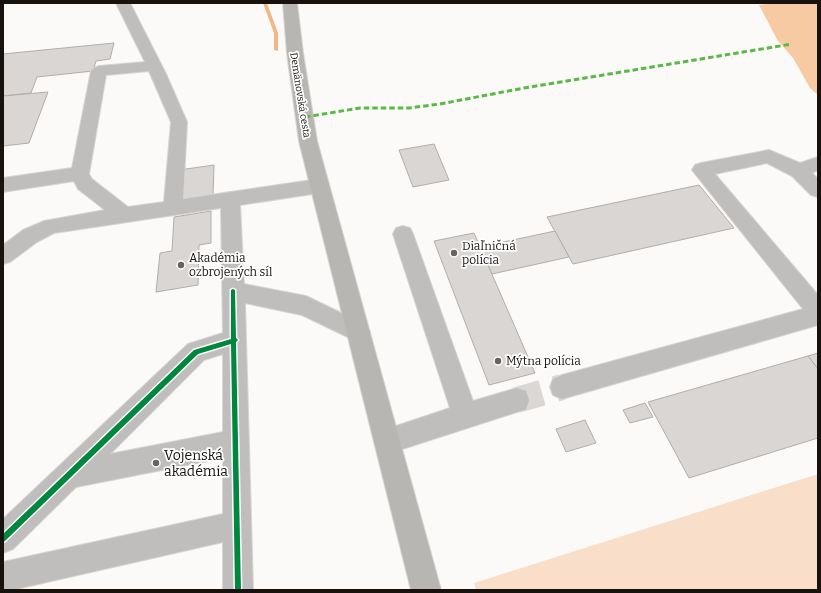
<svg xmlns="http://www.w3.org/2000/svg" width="821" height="593" font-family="Bitter,serif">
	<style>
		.green { fill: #f9dec9 }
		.forest { fill: #f8caa3 }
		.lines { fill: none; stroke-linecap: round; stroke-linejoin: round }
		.stream { fill: #f1b787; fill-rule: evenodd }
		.building { fill: #dad6d3; stroke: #b1adaa }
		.minor-tunnel { stroke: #dad7d5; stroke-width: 26; stroke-dasharray: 26 14; stroke-linecap: butt }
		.minor-casing { stroke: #d7d5d3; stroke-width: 2 }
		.major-casing { stroke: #d7d5d3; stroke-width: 2 }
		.minor { fill: #c0bebc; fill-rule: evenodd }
		.major { fill: #b8b6b3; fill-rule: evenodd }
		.quiet { stroke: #58b947; stroke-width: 3; stroke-dasharray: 5.5 3; stroke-linecap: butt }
		.cycleway-casing { stroke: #fff; stroke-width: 3 }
		.cycleway { fill: #00873e; fill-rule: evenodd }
		.poi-dot { fill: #676360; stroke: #fff; stroke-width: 1.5 }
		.labels { text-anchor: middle; stroke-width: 3.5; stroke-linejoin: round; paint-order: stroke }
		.far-street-label { font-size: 10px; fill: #17120e; stroke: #fff }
		.poi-label { font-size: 12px; fill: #17120e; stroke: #fff; text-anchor: start }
		.near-poi-label { font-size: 14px; fill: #17120e; stroke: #fff; text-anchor: start }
	</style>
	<rect width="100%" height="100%" fill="#fcfaf8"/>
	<polygon class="green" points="818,474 818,590 476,590 474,583"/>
	<polygon class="forest" points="774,3 818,3 818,95 810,88 793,58 778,41 759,5"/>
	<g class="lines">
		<polygon class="stream" points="263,3 267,3 278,33 278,51 274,50 274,33"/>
	</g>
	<g class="building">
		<polygon points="114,43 110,59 96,61 93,71 37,77 31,93 3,96 3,54"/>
		<polygon points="48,92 29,143 3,146 3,96"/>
		<polygon points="434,144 449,180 413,187 399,150"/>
		<polygon points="214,165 213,195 176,200 179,170"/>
		<polygon points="699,185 734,228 573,264 547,217"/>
		<polygon points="211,211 211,243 199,245 198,285 156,292 160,253 172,251 174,217"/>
		<polygon points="555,231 569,257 492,274 480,247"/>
		<polygon points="474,233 535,373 489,385 434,241"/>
		<polygon points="818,353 818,369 808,356"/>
		<polygon points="808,356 818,369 818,438 689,478 648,402"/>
		<polygon points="645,403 653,417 630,423 623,410"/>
		<polygon points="585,420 596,443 566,452 556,429"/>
	</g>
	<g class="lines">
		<polyline class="minor-tunnel" points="517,400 562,387"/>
		<defs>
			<g id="minor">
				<path d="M 116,3 L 130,3 L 166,74 L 187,122 L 183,199 L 319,179 L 326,181 L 328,186 L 326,191 L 319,193 L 240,205 L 244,284 L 306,296 L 366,325 L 370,332 L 366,339 L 358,342 L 302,315 L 245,303 L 253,590 L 223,590 L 223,542 L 12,590 L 3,590 L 3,562 L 223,514 L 223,458 L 76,487 L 13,549 L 3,553 L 3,519 L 188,344 L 223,333 L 221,208 L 54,233 L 37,242 L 10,262 L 3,264 L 3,245 L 23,230 L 44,221 L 105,210 L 78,189 L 74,181 L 3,192 L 3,178 L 72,168 L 91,71 L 94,68 L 99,66 L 145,62 ZM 149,71 L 171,122 L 164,202 L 128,207 L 92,179 L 89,174 L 106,75 ZM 223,354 L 223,432 L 110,454 L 204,360 Z"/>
				<polygon points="769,150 800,163 818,157 818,170 812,173 818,179 818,197 811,195 792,176 767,163 715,174 818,295 818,325 562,399 553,395 550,387 553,379 562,375 803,309 692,170 695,165 701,163"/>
				<polygon points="403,226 410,228 413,234 473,401 517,388 526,391 529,400 526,409 517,412 387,454 378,450 374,441 378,432 450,408 393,234 396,228"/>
			</g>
			<polygon id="major" points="283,3 297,3 303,53 317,141 441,590 411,590 299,141 287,53"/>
		</defs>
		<use href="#minor" class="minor-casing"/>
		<use href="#major" class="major-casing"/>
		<use href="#minor" class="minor"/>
		<use href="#major" class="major"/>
		<polyline class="quiet" points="305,117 360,108 409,108 440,104 524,88 792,44"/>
		<defs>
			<polygon id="cycleway" points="233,289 235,290 235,291 236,338 238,340 236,342 241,590 235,590 231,344 198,354 5,541 3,542 3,534 194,350 231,339 231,290"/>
		</defs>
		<use href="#cycleway" class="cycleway-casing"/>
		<use href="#cycleway" class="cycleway"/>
	</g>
	<g class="poi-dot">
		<circle cx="454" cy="253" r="4"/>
		<circle cx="181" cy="265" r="4"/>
		<circle cx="498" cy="361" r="4"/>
		<circle cx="156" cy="463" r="4"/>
	</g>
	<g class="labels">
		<g class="far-street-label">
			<text transform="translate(301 95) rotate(81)" y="4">Demänovská cesta</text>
		</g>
		<g class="poi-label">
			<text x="462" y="250">Diaľničná<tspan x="462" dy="14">polícia</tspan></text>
			<text x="189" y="262">Akadémia<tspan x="189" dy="14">ozbrojených síl</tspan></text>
			<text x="506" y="365">Mýtna polícia</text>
		</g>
		<g class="near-poi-label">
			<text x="164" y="460">Vojenská<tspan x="164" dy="16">akadémia</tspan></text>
		</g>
	</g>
	<rect width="821" height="593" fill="none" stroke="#17120e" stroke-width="8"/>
</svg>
